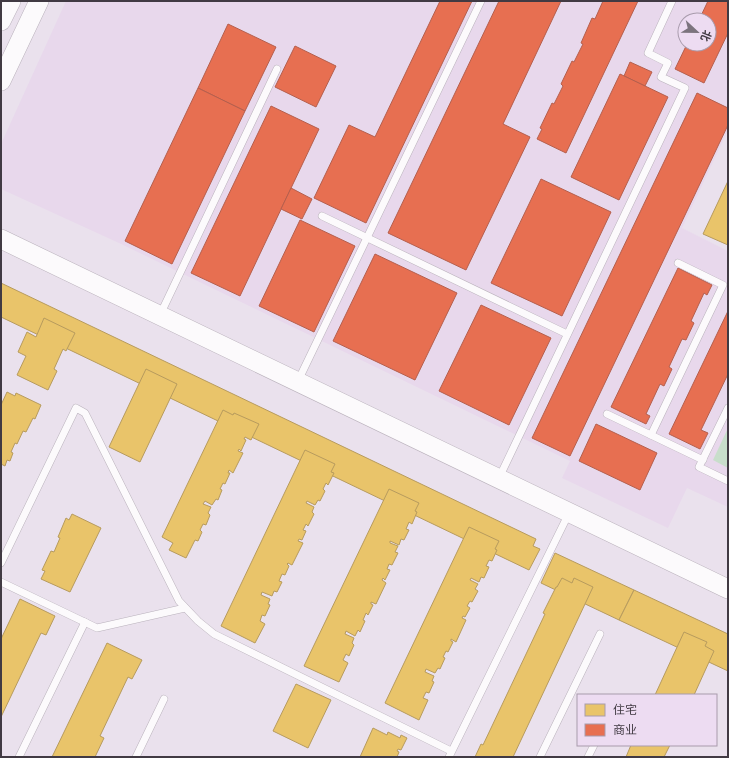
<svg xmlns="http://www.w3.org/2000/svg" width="729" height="758" font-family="Helvetica,'Noto Sans SC',sans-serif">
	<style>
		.built { fill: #e8d8ec; fill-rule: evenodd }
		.green { fill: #c8decb }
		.homes { fill: #e9c46a; stroke: #b79b5e }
		.shops { fill: #e76f51; stroke: #b55f4d }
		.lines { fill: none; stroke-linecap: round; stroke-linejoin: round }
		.service-casing { stroke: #bab2bc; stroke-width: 8 }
		.tertiary-casing { stroke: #bab2bc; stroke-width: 20 }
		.service { stroke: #fcfafc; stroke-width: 7 }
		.tertiary { stroke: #fcfafc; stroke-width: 19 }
	</style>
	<rect width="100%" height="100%" fill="#eae1ed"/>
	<path class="built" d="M 66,1 L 728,1 L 728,130 L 682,228 L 728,251 L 728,507 L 687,488 L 668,528 L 562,478 L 570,461 L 119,243 L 1,189 L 1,144 ZM 685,20 L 709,20 L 709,44 L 685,44 Z"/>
	<polygon class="green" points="728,428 728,468 713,460"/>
	<g class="homes">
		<polygon points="728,181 728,245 703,234"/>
		<polygon points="1,283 536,539 533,546 540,549 529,570 1,317"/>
		<polygon points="44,318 75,333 66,351 63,349 54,369 57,371 48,390 17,375 26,356 18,352 27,332 36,337"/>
		<polygon points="146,369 177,384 140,462 109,447"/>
		<polygon points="7,392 15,396 16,393 41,405 35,419 33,418 26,432 23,431 17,444 15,443 11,452 13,453 10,461 7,460 5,466 1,464 1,405"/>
		<polygon points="223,410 233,415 234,413 259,424 251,440 245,437 244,439 246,440 241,451 239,449 238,451 243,453 233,473 229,470 228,473 230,473 225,484 223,483 220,489 222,490 218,500 216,499 212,505 205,501 203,504 211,507 208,513 210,515 206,525 203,524 200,530 202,532 198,541 195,540 186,558 169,550 173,543 162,537"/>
		<polygon points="305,450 335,464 331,472 334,473 328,485 326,483 323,489 325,491 320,501 318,500 315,505 307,501 306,503 314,507 312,512 314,514 308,526 306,524 303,530 306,531 302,540 299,539 298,541 303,543 292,565 288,563 287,564 289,566 285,575 282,574 279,581 282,582 277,592 274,591 272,596 262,592 261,595 270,599 268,604 270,605 265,616 262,615 260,621 265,624 255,643 221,626"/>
		<polygon points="389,489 419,503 415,511 417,512 412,524 409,522 406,529 409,530 404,540 401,539 399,545 390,541 390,543 398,546 395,552 398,553 392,565 389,564 387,569 390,570 385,580 383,578 382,580 386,583 376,604 371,602 371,604 373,605 368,615 366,613 363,620 365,621 360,632 358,630 355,636 346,631 345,634 354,638 352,643 354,645 349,656 346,654 343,660 348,663 339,682 304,666"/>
		<polygon points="72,514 101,528 70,592 41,579 45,571 42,570 51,551 54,552 60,538 58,537 66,518 69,520"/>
		<polygon points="469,527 499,541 495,549 497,550 492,561 489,560 486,566 489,567 484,578 481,577 479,582 471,578 470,580 478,584 475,589 478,591 472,602 470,601 467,606 470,608 465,617 463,616 462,618 466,620 456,642 451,639 451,641 453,642 448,652 446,651 443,657 445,658 440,669 438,668 435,673 426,669 425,672 434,676 432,681 434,682 429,693 426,692 423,698 428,700 419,720 385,703"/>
		<polygon points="555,553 634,590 619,620 541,583"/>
		<polygon points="562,578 572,583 574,578 593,587 513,757 475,757 481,744 483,745 545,614 543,613 556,587 557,587"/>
		<polygon points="634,590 728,634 728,671 619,620"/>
		<polygon points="20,599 55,616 46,635 41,633 1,717 1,639"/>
		<polygon points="684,632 707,642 705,646 714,651 694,695 655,695"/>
		<polygon points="107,643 142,660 132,679 128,677 100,736 104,738 95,757 52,757"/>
		<polygon points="296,684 331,700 308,748 273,731"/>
		<polygon points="373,728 387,735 388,732 400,738 401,735 407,738 401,750 398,749 397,751 399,752 397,757 360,757"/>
		<polygon points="631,745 670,745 664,757 626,757"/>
	</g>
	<g class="shops">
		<polygon points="440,1 472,1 366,223 314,198 349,125 375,137"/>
		<polygon points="499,1 561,1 503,124 530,137 466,270 388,233"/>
		<polygon points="603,1 638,1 566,153 537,139 542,129 540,128 552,103 554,104 563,86 561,84 572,61 574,62 583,44 581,43 592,18 595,19"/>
		<polygon points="708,1 728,1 728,33 704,83 675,69 687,44 709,44 709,20 699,20"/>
		<polygon points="228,24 276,47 245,111 198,88"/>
		<polygon points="295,46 336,66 316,107 275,87"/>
		<polygon points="630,62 652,72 645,86 624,76"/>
		<polygon points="620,74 668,97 619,200 571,177"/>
		<polygon points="198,88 245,111 172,264 125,241"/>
		<polygon points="697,93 728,108 728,125 570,456 532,438"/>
		<polygon points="271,106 319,129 240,296 191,273"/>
		<polygon points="541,179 611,212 562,316 491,283"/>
		<polygon points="291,188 312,199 302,219 281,209"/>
		<polygon points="300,220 355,246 314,332 259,306"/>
		<polygon points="375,254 457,293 415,380 333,341"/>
		<polygon points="678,268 712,285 707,295 704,293 691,321 694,323 686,340 682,339 669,367 672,369 664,386 660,384 646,414 650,416 646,424 611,407"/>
		<polygon points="481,305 551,338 509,425 439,391"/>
		<polygon points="728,311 728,374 701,430 708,433 700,449 669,434"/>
		<polygon points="596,424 657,453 640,490 579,461"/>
	</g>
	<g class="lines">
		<defs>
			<g id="service">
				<polyline points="322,216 567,334"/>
				<polyline points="160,315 277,69"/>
				<polyline points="298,381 481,1"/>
				<polyline points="728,408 699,467 728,481"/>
				<polyline points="607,414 703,460"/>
				<polyline points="651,435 723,285 678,263"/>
				<polyline points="499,478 685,88 661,77 668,63 648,53 672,1"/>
				<polyline points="1,563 76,408 85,413 179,601 198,621 214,634 451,751"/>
				<polyline points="1,582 97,628 185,608"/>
				<polyline points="19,757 85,622"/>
				<polyline points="136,757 164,699"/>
				<polyline points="449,757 569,513"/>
				<polyline points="540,757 600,634"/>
				<polyline points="588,757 594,745"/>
			</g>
			<g id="tertiary">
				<polyline points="1,21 11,1"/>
				<polyline points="1,81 39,1"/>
				<polyline points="1,239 728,589"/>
			</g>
		</defs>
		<use href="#service" class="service-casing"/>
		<use href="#tertiary" class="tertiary-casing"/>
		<use href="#service" class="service"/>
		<use href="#tertiary" class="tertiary"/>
	</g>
	<rect width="729" height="758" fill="none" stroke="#413a43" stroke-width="4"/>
	<rect x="577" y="694" width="140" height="52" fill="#eddcf2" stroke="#a89bac"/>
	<rect x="585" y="704" width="20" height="12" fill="#e9c46a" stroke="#a89bac"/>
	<text x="613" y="714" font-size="12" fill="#413a43">住宅</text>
	<rect x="585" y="724" width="20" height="12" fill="#e76f51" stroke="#a89bac"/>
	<text x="613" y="734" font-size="12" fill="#413a43">商业</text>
	<g transform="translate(697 32) rotate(112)"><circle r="19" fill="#eddcf2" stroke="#a89bac"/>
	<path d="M0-3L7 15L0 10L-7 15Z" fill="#7c747e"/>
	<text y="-6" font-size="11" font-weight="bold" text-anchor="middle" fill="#413a43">北</text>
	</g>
</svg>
